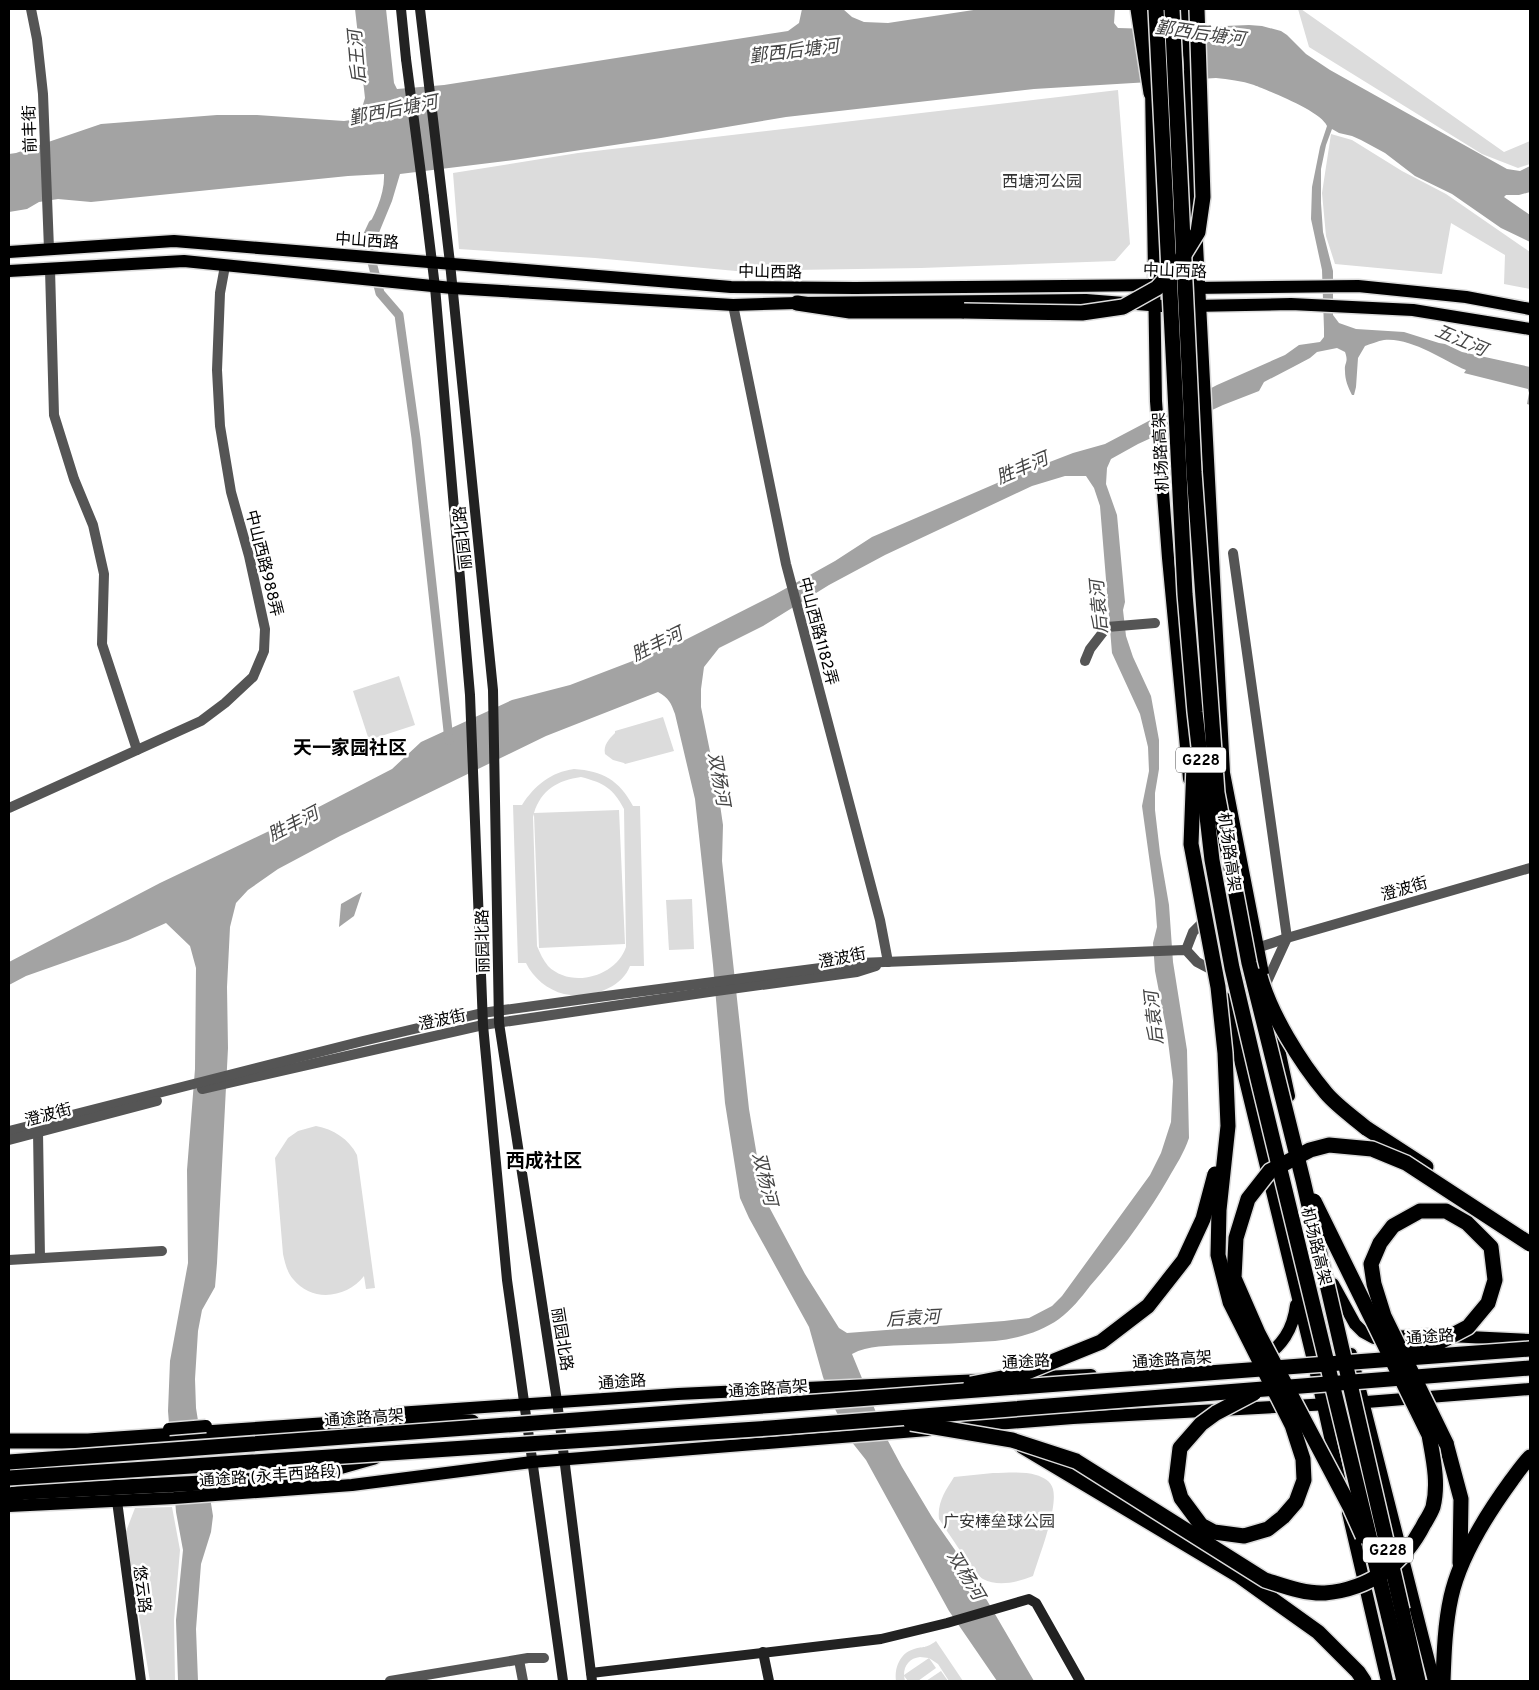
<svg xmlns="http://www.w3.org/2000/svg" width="1539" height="1690" font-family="Overpass,'Noto Sans SC',sans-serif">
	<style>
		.green { fill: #dcdcdc; fill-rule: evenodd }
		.water { fill: #a3a3a3; fill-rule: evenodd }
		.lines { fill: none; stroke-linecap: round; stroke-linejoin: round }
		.canal { stroke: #a3a3a3; stroke-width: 9 }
		.primary-casing { stroke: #dbdbdb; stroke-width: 15 }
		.highway-casing { stroke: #dbdbdb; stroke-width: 18 }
		.street { stroke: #555; stroke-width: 10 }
		.secondary { stroke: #222; stroke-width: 10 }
		.primary { stroke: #000; stroke-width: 12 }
		.highway { stroke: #000; stroke-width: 15 }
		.primary-bridge-casing { stroke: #dbdbdb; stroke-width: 15; stroke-linecap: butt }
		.highway-bridge-casing { stroke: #dbdbdb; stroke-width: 18; stroke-linecap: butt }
		.secondary-bridge { stroke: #222; stroke-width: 10 }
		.primary-bridge { stroke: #000; stroke-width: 12 }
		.highway-bridge { stroke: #000; stroke-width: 15 }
		.labels { text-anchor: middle; stroke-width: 5; stroke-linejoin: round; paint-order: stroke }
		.shield { fill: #fff; stroke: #4c4c4c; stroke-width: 1 }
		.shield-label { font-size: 15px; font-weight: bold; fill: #000 }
		.street-label { font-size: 16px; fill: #000; stroke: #fff }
		.park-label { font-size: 16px; fill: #333; stroke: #fff }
		.water-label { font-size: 18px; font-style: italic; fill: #444; stroke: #fff }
		.quarter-label { font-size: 19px; font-weight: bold; fill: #000; stroke: #fff }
	</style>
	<rect width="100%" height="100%" fill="#fff"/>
	<g class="green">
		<polygon points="1298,9 1301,9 1504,152 1530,141 1530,164 1518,168 1482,154 1309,47"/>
		<polygon points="1118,90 1130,244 1115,261 921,268 736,271 595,258 459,249 453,173 578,153"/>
		<polygon points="1331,134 1352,140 1402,171 1446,194 1530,252 1530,289 1504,284 1505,255 1451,223 1442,274 1335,264 1326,236 1322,193"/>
		<polygon points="399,676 415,725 369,740 353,691"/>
		<path d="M 663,717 L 674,751 L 625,764 L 624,763 L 613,760 L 605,754 C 603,745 609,739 615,733 L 615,731 Z"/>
		<path d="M 574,769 C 603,771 619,780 633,806 L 640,806 L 644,966 L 630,966 C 621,990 587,999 564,994 C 548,990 533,978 526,963 L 518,963 L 513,805 L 522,805 C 534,786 551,772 574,769 ZM 581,777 C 604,783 613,788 624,809 L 626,947 C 616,977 571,989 548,966 C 543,960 540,953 537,946 L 533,817 L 534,814 L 539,948 L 625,944 L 619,810 L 534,813 C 541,790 558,780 581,777 Z"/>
		<polygon points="692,899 694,949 669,950 666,900"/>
		<path d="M 316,1126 C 333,1129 349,1139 357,1155 L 375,1288 L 366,1289 L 364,1276 C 347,1298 312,1303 293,1279 C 287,1272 285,1263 283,1254 L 275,1158 L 288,1138 L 298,1131 Z"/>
		<path d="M 993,1473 C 1006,1473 1024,1471 1036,1475 C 1043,1477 1051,1481 1053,1489 C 1058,1509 1039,1556 1033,1576 C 1018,1582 998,1587 983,1579 C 975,1575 946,1529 939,1519 C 937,1502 946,1490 954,1477 Z"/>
		<polygon points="172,1507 180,1550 174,1620 175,1681 150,1681 125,1534 135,1508"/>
		<path d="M 936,1641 L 963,1681 L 949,1681 L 938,1664 L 929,1658 L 936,1668 L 918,1681 L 908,1681 L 904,1676 L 905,1681 L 896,1681 C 894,1668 900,1653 914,1649 C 924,1646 925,1649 936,1641 ZM 920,1657 L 929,1658 L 904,1675 C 904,1665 910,1658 920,1657 Z"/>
		<polygon points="941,1671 948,1681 926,1681"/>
	</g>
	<g class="water">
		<path d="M 355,9 L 386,9 L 394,83 L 397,89 L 444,85 L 788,31 L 799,23 L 802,9 L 843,9 L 852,17 L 864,22 L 888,23 L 980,9 L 1115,9 L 1114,23 L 1118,28 L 1152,29 L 1249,25 L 1262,26 L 1281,31 L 1287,35 L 1306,54 L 1330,70 L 1507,169 L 1520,171 L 1530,166 L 1530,192 L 1519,195 L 1506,195 L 1504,197 L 1530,215 L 1530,242 L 1501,228 L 1452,194 L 1415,176 L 1385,153 L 1361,140 L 1352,136 L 1339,133 L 1332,129 L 1326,145 L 1321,169 L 1321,203 L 1323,232 L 1333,271 L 1333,315 L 1339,323 L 1356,329 L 1404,332 L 1439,343 L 1445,344 L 1462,352 L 1530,367 L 1530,405 L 1527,404 L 1529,393 L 1528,389 L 1464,373 L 1466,370 C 1442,360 1411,337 1384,340 C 1378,341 1371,344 1365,346 L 1358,358 L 1356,387 L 1354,395 L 1352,395 C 1348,387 1345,380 1345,371 C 1344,362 1349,363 1345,352 L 1337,348 L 1317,352 L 1310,358 L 1293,367 L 1264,382 L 1259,391 L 1223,405 L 1138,444 L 1111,459 L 1107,468 L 1106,484 L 1117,515 L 1125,602 L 1123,610 L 1126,636 L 1133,657 L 1151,696 L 1159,740 L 1159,769 L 1155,793 L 1155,810 L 1160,853 L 1169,905 L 1173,962 L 1187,1050 L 1189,1138 C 1184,1153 1176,1165 1168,1179 C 1146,1217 1119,1253 1090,1286 C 1081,1298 1071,1310 1059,1319 C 1041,1332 1016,1339 995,1341 C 966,1343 937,1344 908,1345 C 889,1346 868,1345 852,1354 L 887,1439 L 902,1467 L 932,1517 L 971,1573 L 1034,1681 L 997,1681 L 949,1611 L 866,1460 L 851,1441 L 835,1409 L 823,1377 L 809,1327 L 749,1218 L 740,1198 L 725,1103 L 713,965 L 695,799 L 675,714 C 671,703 669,698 658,692 L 546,736 L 340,836 L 278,869 L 248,890 L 236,903 L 230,927 L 227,987 L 228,1048 L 217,1263 L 215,1287 L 202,1310 L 198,1331 L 195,1379 L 196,1408 L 213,1516 L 211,1532 L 201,1564 L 196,1629 L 198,1681 L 178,1681 L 176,1620 L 183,1550 L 176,1512 L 168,1411 L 170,1361 L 188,1263 L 187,1170 L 195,1069 L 196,968 L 190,946 L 166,923 L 128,940 L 26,976 L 9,985 L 9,962 L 160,883 L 311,811 L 392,769 L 421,742 L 512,700 L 570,685 L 677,644 L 774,595 L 835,561 L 872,537 L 1011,477 L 1073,453 L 1105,444 L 1217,385 L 1285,355 L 1299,345 L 1320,342 L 1324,337 L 1324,329 L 1322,270 L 1311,219 L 1312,187 L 1320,147 L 1327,126 C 1321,111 1269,91 1254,85 C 1242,81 1228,79 1216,78 L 1034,89 L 786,117 L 661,138 L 514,160 L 400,174 L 392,201 L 378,235 L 364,234 C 374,216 385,195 384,174 L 348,176 L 91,202 L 58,199 L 39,202 L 27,209 L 9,212 L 9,154 L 16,153 L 101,124 L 217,115 L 257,115 L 344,121 L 351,120 L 361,111 L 365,98 ZM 1065,476 L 1086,476 L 1094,488 L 1100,506 L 1112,653 L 1140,714 L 1148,747 L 1149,771 L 1142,806 L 1155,900 L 1157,927 L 1153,943 L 1155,971 L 1167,1033 L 1173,1081 L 1171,1122 L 1161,1153 L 1150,1175 L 1062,1296 L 1052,1306 L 1029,1318 L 1004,1321 L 847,1333 L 839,1328 L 805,1274 L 767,1203 L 759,1168 L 749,1109 L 722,861 L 723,825 L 718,791 L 701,707 L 701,689 L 704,667 L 719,648 L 763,626 L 829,585 L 885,555 L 1032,486 Z"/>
		<polygon points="362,892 354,916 339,927 341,904"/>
	</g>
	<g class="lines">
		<polyline class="canal" points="373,224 366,239 380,293 399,315 416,438 449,740"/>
		<defs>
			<g id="primary">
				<polyline points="1147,9 1149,40"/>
				<polyline points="1186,76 1193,166 1224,773 1265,984"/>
				<polyline points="1151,85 1156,401 1168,558 1189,779"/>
				<polyline points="9,252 174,241 731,287 855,288 1161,285"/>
				<polyline points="9,271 184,261 452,288 733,305 797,303 1086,300 1162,306"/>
				<polyline points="1191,288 1358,286 1466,297 1530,309"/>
				<polyline points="1192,306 1291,304 1413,310 1530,329"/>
				<polyline points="1225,998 1313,1360 1340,1482"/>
				<polyline points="1272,1016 1289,1096"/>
				<polyline points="1333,1284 1355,1324 1363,1332 1374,1338 1427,1335 1530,1340"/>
				<polyline points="1351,1354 1434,1681"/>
				<path d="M 1261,1360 C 1282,1346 1293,1330 1296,1305"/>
				<polyline points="1016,1378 1091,1375"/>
				<polyline points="1354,1403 1530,1389"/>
				<polyline points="397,1413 678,1394 981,1380"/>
				<polyline points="958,1427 1073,1418 1329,1404"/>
				<polyline points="9,1506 174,1498 352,1485 532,1462 928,1430"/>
				<polyline points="1348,1513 1387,1681"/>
			</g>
			<g id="highway">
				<polyline points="1138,9 1151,93"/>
				<polyline points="1187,9 1193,88"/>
				<polyline points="1193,166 1195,130"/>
				<polyline points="797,303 850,311 964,311"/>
				<polyline points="1366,1128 1426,1167"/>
				<polyline points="9,1441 88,1441 408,1419 472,1422"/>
				<polyline points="1446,1443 1461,1499 1460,1563"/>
				<polyline points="1022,1446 1238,1575 1318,1632 1358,1672 1364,1681"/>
				<polyline points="9,1495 25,1492 300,1478 374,1457"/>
				<polyline points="1402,1610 1418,1681"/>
				<polyline points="1388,1614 1404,1681"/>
				<path d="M 1443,1681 C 1444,1653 1445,1624 1451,1597 C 1460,1556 1487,1514 1511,1481 C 1517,1473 1523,1464 1530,1457"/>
			</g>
		</defs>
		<use href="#primary" class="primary-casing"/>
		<use href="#highway" class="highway-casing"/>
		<g class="street">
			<polyline points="31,9 37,39 43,94 49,249"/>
			<polyline points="50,269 54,415 74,479 93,525 104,574 102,644 137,750"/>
			<polyline points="733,305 786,564 880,920 888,962"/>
			<polyline points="1233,553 1287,938 1265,986"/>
			<polyline points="1085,661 1090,649 1107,627 1155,623"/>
			<polyline points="9,808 201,721 225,703 253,677 264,651 265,629 249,556 231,492 220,426 217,370 220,293 225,266"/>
			<polyline points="1257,948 1287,938 1530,868"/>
			<polyline points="1186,950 1193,932 1208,917"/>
			<polyline points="202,1089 483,1025 709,992 857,972 876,966"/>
			<polyline points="9,1131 363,1041 482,1013 606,996 859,963 1184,950 1186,950 1197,962 1218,973"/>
			<polyline points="38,1132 40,1258"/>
			<polyline points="9,1140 157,1101"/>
			<polyline points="9,1260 162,1251"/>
			<polyline points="519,1660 523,1681"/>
			<polyline points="390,1681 528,1658 544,1658"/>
		</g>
		<g class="secondary">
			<polyline points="401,9 406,59"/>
			<polyline points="420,9 450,263 493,690 499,1023 557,1401 592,1681"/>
			<polyline points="424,197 435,287 470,695 483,1025 507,1280 563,1681"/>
			<polyline points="117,1501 141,1681"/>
			<polyline points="763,1652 769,1681"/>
			<polyline points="591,1673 881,1639 947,1623 1029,1599 1036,1603 1080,1681"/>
		</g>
		<use href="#primary" class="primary"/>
		<use href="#highway" class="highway"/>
		<defs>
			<polyline id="primary-bridge" points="169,1429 206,1426"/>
			<g id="highway-bridge">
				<polyline points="1156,9 1185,594 1195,712 1212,860 1232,968 1258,1079 1388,1614"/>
				<polyline points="1172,9 1194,472 1217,793 1249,963 1303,1180 1402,1610"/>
				<polyline points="964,311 1082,313 1123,307 1157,288 1177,266 1198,232 1203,197 1197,9"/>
				<polyline points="1194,765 1191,844 1218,987 1225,1053 1228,1126 1219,1210 1218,1255 1230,1302 1292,1425 1303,1459 1304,1480 1296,1502 1283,1517 1268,1529 1244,1536 1214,1532 1201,1525 1181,1498 1176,1481 1180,1448 1201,1424 1216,1413 1254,1393"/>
				<path d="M 1260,976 C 1271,1015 1300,1062 1326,1093 C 1337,1106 1353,1117 1366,1128"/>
				<polyline points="1412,1351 1432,1346 1468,1327 1488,1303 1495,1280 1491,1247 1467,1223 1446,1211 1420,1211 1393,1226 1380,1243 1371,1264 1374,1284 1384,1316 1446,1443"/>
				<polyline points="971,1384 1022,1374 1101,1342 1148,1306 1184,1260 1203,1219 1215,1174"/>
				<path d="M 911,1423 L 1012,1440 L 1076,1461 L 1265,1580 C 1284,1586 1305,1594 1325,1593 C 1370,1589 1404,1564 1424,1524 C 1427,1519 1431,1513 1433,1507 C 1439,1483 1433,1458 1429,1435 L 1314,1201"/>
				<path d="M 9,1462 C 516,1423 1023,1388 1530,1349"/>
				<polyline points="9,1478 770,1428 1530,1368"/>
				<polyline points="1363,1536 1350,1507 1258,1333 1234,1278 1236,1238 1248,1199 1270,1171 1310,1150 1329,1145 1372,1149 1406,1163 1530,1244"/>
			</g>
		</defs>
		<use href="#primary-bridge" class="primary-bridge-casing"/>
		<use href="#highway-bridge" class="highway-bridge-casing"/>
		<polyline class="secondary-bridge" points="406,59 424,197"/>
		<use href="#primary-bridge" class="primary-bridge"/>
		<use href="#highway-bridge" class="highway-bridge"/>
	</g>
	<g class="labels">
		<g class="shield">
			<rect x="1176" y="747.5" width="50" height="25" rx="4"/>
			<rect x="1363" y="1537.5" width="50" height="25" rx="4"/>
		</g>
		<g class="shield-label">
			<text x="1201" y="765">G228</text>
			<text x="1388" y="1555">G228</text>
		</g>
		<g class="street-label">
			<text transform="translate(29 129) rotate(-92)" y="6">前丰街</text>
			<text transform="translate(367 240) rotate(4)" y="6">中山西路</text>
			<text transform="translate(1175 270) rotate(2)" y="6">中山西路</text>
			<text transform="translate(770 271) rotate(1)" y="6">中山西路</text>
			<text transform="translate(1160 452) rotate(-93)" y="6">机场路高架</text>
			<text transform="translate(462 538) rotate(-96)" y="6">丽园北路</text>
			<text transform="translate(265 563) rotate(76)" y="6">中山西路988弄</text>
			<text transform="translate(819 631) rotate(75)" y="6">中山西路1182弄</text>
			<text transform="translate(1230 852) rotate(82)" y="6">机场路高架</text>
			<text transform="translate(1404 888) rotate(-16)" y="6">澄波街</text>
			<text transform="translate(482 941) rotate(-91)" y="6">丽园北路</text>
			<text transform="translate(842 957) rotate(-11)" y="6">澄波街</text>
			<text transform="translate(442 1019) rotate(-12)" y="6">澄波街</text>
			<text transform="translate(48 1114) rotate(-15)" y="6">澄波街</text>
			<text transform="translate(1317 1246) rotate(76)" y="6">机场路高架</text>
			<text transform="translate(1430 1336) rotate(-4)" y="6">通途路</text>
			<text transform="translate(563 1339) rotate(81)" y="6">丽园北路</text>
			<text transform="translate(1172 1359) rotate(-4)" y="6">通途路高架</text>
			<text transform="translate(1026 1361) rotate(-3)" y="6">通途路</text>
			<text transform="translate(622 1381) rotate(-4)" y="6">通途路</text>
			<text transform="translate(768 1388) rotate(-4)" y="6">通途路高架</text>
			<text transform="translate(364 1417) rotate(-4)" y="6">通途路高架</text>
			<text transform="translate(270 1475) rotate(-4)" y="6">通途路 (永丰西路段)</text>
			<text transform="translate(143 1589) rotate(83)" y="6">悠云路</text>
		</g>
		<g class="park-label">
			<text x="1042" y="187">西塘河公园</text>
			<text x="999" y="1527">广安棒垒球公园</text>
		</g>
		<g class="water-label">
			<text transform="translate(1200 33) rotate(8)" y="6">鄞西后塘河</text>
			<text transform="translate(794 51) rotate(-7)" y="6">鄞西后塘河</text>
			<text transform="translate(357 57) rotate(-95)" y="6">后王河</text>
			<text transform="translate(393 110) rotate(-11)" y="6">鄞西后塘河</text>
			<text transform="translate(1461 340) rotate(23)" y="6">五江河</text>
			<text transform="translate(1022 468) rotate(-23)" y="6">胜丰河</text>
			<text transform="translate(1099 607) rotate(-95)" y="6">后袁河</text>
			<text transform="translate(657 644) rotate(-26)" y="6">胜丰河</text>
			<text transform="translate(719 779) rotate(80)" y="6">双杨河</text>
			<text transform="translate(293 824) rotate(-27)" y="6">胜丰河</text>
			<text transform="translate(1154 1018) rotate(-96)" y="6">后袁河</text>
			<text transform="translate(765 1179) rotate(76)" y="6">双杨河</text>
			<text transform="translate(913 1318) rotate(-3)" y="6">后袁河</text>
			<text transform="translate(966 1575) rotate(59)" y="6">双杨河</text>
		</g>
		<g class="quarter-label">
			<text x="350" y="754">天一家园社区</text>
			<text x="544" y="1167">西成社区</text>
		</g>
	</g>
	<rect width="1539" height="1690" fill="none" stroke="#000000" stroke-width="20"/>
</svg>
